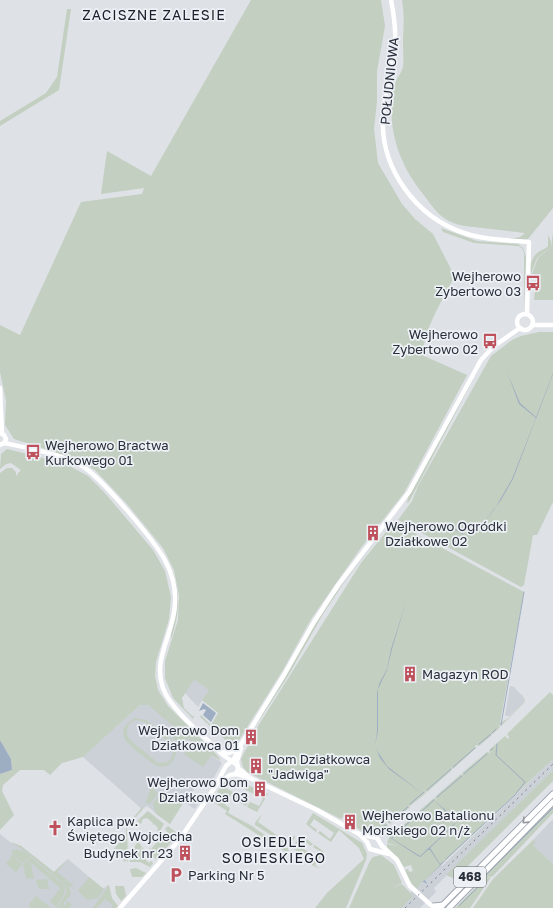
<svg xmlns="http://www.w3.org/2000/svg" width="553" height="908" font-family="'Golos Text',sans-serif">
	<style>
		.built { fill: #ccd0d7 }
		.green { fill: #c3cfc0; fill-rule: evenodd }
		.water { fill: #9dadc2 }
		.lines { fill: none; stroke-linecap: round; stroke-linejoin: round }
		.stream { stroke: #9dadc2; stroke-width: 1 }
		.primary-casing { stroke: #9fa5b0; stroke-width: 7 }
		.secondary { stroke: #fff; stroke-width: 4.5 }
		.primary { stroke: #fff; stroke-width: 5 }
		.rail { stroke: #79808e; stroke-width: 1; stroke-dasharray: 2 4; stroke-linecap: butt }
		.oneway { stroke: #94979d }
		.labels { text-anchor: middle; stroke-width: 3.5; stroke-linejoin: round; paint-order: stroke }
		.shield { fill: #edf0f4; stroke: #646972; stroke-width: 1 }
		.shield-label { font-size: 12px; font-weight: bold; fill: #292f3b }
		.street-label { font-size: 13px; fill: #292f3b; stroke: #edf0f4 }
		.poi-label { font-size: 13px; fill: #292f3b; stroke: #edf0f4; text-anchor: start }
		.neighbourhood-label { font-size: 14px; letter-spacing: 1px; fill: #1b202c; stroke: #edf0f4 }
	</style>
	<rect width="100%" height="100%" fill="#dee1e6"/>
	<g class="built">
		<polygon points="194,680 209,690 198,707 185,693"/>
		<polygon points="510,686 514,687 524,698 524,702 509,716 505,716"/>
		<polygon points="140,705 148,705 197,745 222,763 209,786 200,780 192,793 201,799 195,809 187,804 182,804 170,824 147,806 142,809 83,757"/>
		<polygon points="553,759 553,770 434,888 436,892 420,908 395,908 440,863 442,866"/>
		<polygon points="553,819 553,864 533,845 534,840 533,840"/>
		<polygon points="0,834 10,842 21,846 54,872 68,859 103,889 108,885 115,908 0,908"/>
	</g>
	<g class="green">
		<path d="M 251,0 L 381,0 L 385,26 L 377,71 L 377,101 L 374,129 L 378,163 L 402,204 L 415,219 L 433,234 L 451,269 L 453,279 C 444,298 420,335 424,356 L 467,375 L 404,493 L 360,549 L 311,619 L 283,670 L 234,748 L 200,717 L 201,715 L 211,725 L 218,713 L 202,700 L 209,690 L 194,680 L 182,698 L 184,708 L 192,716 L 194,716 L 193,719 L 173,698 L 165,678 L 165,661 L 178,620 L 179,595 L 174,570 L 163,548 L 127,504 L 95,470 L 76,459 L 14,439 L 5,425 L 6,401 L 0,372 L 0,325 L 20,335 L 81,202 L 142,194 L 144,188 L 101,194 L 107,151 L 151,176 Z"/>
		<path d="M 402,0 L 553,0 L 553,208 L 528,239 L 509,239 L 520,237 L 525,233 L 465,226 C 442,222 436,211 423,194 C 398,163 386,126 394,86 C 396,79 401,74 403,67 C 404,60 403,52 403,45 C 403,28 405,18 402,0 Z"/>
		<polygon points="67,9 71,9 59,90 0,126 0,121 46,93 57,77"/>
		<polygon points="441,228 477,241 518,244 523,248 526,257 524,306 524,253 522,248 518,246 474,243 443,232"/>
		<polygon points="553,233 553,300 534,300 536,279 534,274 532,274 538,258 551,247"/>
		<path d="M 548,235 L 551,241 L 551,247 L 537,258 L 531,274 C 529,266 532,255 540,251 C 544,249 545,249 548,246 Z"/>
		<polygon points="539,332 553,332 553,502 537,535 533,535 524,585 521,587 398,520 412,501 418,486 491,356 512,340 521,336"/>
		<polygon points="479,368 409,502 407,503 408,497"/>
		<polygon points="7,449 64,463 88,476 104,492 153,550 165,571 171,597 169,619 156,662 155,676 158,690 168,706 218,756 221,761 211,755 203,767 184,754 191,743 207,752 187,738 181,745 167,733 173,726 148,705 140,705 83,757 62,763 50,775 44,770 20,770 3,785 2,791 14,815 0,830 0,774 12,770 11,759 0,740 0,473 7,468 12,468 16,472 16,476 21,470 11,463 6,464 0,469 1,454"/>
		<path d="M 126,506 C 163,549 192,578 171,639 C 170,628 177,614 177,602 C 178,563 149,534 126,506 Z"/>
		<path d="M 394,522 L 524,592 L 500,723 L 507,719 L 524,702 L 524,698 L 520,693 C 523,696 526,698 524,703 L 501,726 L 498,724 L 500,727 L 493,734 L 491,732 L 492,735 L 479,746 L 477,745 L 475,746 L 476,748 L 453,769 L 451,767 L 452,770 L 427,792 L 424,791 L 426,793 L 410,806 L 408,805 L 410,807 L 390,824 L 386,821 L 385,822 L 388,826 C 369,843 361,829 344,819 L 344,816 L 341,819 L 247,772 L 243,767 L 241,759 L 258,726 L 361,563 Z"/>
		<polygon points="387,526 341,587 323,614 288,676 255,727 306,638 332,598"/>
		<polygon points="550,692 553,695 553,759 424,881 422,881 417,889 410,882 405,870 408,869 409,872 413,871 411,865 404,867 398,858 387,849 387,844 399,846 387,843 389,838 418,812 420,814 419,811 434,798 437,800 435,797 461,774 463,776 462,773 487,752 490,753 489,750 505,736 508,739 509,737 507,734"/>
		<path d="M 134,718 L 146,720 L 179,746 L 176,748 C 177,759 169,770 157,766 C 151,763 127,744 124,738 C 123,734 123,730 125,726 ZM 136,720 L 145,722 L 172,745 L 173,755 L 168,762 L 158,763 L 130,740 C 124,732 127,723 136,720 Z"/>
		<polygon points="553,770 553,781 455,879 446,875"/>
		<polygon points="234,779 268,794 257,812 247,807 250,802 259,806 263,799 230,781 226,788 233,792 228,799 217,792 224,782"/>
		<polygon points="150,785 158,794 149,804 146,803 145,804 150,791"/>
		<polygon points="234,792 249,801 246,806 231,798"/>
		<polygon points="172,794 184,802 170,824 155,813 153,803 160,795 169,797"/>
		<polygon points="215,796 226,802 225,805 230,808 228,813 252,826 284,848 288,848 289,854 225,814 227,811 210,800"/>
		<polygon points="553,805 553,813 493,876 480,880"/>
		<polygon points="143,806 143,809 127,827 128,862 126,860 125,862 114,853 113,850 126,834 126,827"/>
		<polygon points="148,811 164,824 160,831 157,831 158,828 154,824 152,825 153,823 147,818 143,819 141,824 137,821"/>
		<polygon points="313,813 362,843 367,854 366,860 346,908 315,908 327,893 364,859 359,848 339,830 331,842 318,833 320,831 330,839 334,833 314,819 310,825 317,830 316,832 306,824"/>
		<polygon points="262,814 258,822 288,843 295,835 295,838 289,845 287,845 255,825 255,823"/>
		<polygon points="168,826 178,834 156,860 156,859 151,856 149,848 151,849 167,831 165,829"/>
		<polygon points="299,836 302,836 313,844 311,846 301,838 297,844 317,858 321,852 313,847 315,845 324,852 315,865 320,869 312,865 313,862 294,849 292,850"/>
		<polygon points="533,840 536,842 533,845 553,864 553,908 473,908 493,879"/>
		<polygon points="138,841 142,847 130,860 130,850 132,851"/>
		<path d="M 11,842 L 21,846 L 54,872 L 68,859 L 57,872 L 74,886 L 69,887 L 71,894 L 63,904 L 65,905 L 68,901 L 72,905 L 69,908 L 59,908 C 60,898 71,894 64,884 L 26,852 Z"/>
		<polygon points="143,847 146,857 145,859 149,863 151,861 153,863 150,867 140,862 129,862"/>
		<path d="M 16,849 L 26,853 L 65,886 C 66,896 58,900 58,908 L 50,902 L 60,888 L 27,859 L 23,863 L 12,855 L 12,851 Z"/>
		<polygon points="12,855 22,864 16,872 6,864"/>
		<polygon points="381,855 394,865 402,883 392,888 402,884 413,896 401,908 349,908 370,861 373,857"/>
		<polygon points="27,860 31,863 34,879 26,878 23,865"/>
		<polygon points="136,868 146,873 142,877 132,877 130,869"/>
		<polygon points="89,877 104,889 98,898 87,900 78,891"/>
		<polygon points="491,877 470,908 455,908 483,880"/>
		<polygon points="47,879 49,889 39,889 36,880"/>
		<polygon points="109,885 112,898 118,906 116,908 111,908 113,905 105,899 97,908 93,908"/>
		<polygon points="115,886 124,886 126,896 121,901 116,894"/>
		<polygon points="36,896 51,908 31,908 28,905"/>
	</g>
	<g class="water">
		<polygon points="507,372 520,403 536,417 553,373 553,374 513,479 501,500 485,521 465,532 445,549 406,602 392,649 387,670 378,689 378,731 375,745 378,752 387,766 423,794 389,769 380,758 375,745 377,732 377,693 379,684 387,669 391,649 406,602 445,549 465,532 485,521 494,510 512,479 536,418 519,404"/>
		<polygon points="203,703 216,713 211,722 203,715 206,710 204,709 199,711"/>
		<polygon points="0,740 11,759 12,770 0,774"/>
		<polygon points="433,800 456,818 457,820 454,825 430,848 440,864 447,859 425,880 427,884 422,881 424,881 440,865 430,850 428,850 420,857 418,856 375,828 420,856 446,832 438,823 447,831 457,821"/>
	</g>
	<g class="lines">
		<g class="stream">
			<polyline points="451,527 463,534"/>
			<polyline points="501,725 524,592"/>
			<polyline points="492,733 496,729"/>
			<polyline points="479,744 491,734"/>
			<polyline points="491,750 493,748"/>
			<polyline points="453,767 475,748"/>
			<polyline points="464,774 487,754"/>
			<polyline points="427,790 451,769"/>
			<polyline points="437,797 462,776"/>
			<polyline points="410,804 424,792"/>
			<polyline points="421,812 434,800"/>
			<polyline points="389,822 408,807"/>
			<polyline points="380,830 386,825"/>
			<polyline points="392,838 418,814"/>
			<polyline points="446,859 515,795 525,782 496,755 497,744"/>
			<polyline points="486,875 553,808"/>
			<polyline points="459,906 484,881"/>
		</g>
		<defs>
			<g id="primary">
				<polyline points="433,906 443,905"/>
				<polyline points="440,908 553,794"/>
				<polyline points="449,908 553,802"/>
			</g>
		</defs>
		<use href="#primary" class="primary-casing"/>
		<g class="secondary">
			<path d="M 391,0 C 394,15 396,30 395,45 C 393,69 384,92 383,117 C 380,168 416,217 464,233 C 485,240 507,240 529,242 L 527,314"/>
			<circle cx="525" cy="322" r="8"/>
			<polyline points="532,325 553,325"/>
			<polyline points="0,388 2,433"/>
			<polyline points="0,433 4,435 6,439 4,443 0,445"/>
			<path d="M 4,443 C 28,448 61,454 82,466 C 101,477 156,542 166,562 C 172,574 176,589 175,603 C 175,632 152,658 163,688 C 170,709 205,737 221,753 C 226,758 233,761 238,766"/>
			<polyline points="221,752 229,753 238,749"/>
			<polyline points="238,768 250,778"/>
			<polyline points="235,774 238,770 237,761 241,748"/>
			<polyline points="214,788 226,766 234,759 240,746 284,675 314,622 338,585 409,492 481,360 494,346 520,328"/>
			<polyline points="359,834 367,842 370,849 389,854"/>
			<polyline points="120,908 180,839 217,784 230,775 237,774 250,778 317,810 359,834 377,838 382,846 397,860 410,886 434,908"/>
		</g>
		<use href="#primary" class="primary"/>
		<polyline class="rail" points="405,908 553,764"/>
	</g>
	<defs><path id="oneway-chevron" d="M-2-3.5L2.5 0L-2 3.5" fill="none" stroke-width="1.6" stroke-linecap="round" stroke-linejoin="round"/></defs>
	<use class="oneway" href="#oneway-chevron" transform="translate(525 821) rotate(136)"/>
	<defs>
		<symbol id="bus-bare" viewBox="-9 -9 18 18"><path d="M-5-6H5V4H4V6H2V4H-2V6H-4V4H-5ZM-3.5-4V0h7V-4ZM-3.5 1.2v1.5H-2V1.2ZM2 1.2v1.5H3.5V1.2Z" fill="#be505b" stroke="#edf0f4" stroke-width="2.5" paint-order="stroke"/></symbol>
		<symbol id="building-bare" viewBox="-9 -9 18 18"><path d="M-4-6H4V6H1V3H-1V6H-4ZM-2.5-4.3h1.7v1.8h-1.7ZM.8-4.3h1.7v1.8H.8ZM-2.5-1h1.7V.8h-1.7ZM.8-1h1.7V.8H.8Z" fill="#be505b" stroke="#edf0f4" stroke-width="2.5" paint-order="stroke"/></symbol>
		<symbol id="church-bare" viewBox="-9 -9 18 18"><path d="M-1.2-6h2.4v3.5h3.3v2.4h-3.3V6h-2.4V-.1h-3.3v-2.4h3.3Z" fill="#be505b" stroke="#edf0f4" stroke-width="2.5" paint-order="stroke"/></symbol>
		<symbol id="parking-bare" viewBox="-9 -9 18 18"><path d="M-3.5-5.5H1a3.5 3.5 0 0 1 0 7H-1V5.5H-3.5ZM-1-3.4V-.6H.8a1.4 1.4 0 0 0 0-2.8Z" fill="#be505b" stroke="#edf0f4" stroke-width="2.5" paint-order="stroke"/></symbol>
	</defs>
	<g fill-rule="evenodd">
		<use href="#bus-bare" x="522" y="272" width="22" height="22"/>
		<use href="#bus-bare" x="479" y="330" width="22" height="22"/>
		<use href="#bus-bare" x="22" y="441" width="22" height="22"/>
		<use href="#building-bare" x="362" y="522" width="22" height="22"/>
		<use href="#building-bare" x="399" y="663" width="22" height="22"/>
		<use href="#building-bare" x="240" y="726" width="22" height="22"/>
		<use href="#building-bare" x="245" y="755" width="22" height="22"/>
		<use href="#building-bare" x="249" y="778" width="22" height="22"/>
		<use href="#building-bare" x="339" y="811" width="22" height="22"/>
		<use href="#church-bare" x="44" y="817" width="22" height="22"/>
		<use href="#building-bare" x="174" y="842" width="22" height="22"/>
		<use href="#parking-bare" x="165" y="864" width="22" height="22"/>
	</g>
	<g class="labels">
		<rect class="shield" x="454" y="867" width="32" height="20" rx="3"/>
		<g class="shield-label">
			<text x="470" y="881">468</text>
		</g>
		<g class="street-label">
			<text transform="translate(389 81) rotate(-84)" y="5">POŁUDNIOWA</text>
		</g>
		<g class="poi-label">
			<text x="521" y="281" text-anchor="end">Wejherowo<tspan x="521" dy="15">Zybertowo 03</tspan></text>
			<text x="478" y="339" text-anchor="end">Wejherowo<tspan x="478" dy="15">Zybertowo 02</tspan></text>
			<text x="45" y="450">Wejherowo Bractwa<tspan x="45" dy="15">Kurkowego 01</tspan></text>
			<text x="385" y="531">Wejherowo Ogródki<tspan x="385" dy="15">Działkowe 02</tspan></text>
			<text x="422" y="679">Magazyn ROD</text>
			<text x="239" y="735" text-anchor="end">Wejherowo Dom<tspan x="239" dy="15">Działkowca 01</tspan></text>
			<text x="268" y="764">Dom Działkowca<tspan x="268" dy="15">"Jadwiga"</tspan></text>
			<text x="248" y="787" text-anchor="end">Wejherowo Dom<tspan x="248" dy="15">Działkowca 03</tspan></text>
			<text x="362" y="820">Wejherowo Batalionu<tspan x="362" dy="15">Morskiego 02 n/ż</tspan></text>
			<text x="67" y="826">Kaplica pw.<tspan x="67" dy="15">Świętego Wojciecha</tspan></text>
			<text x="173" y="858" text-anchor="end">Budynek nr 23</text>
			<text x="188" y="880">Parking Nr 5</text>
		</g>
		<g class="neighbourhood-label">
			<text x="154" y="20">ZACISZNE ZALESIE</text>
			<text x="274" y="847">OSIEDLE<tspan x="274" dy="16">SOBIESKIEGO</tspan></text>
		</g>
	</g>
</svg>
